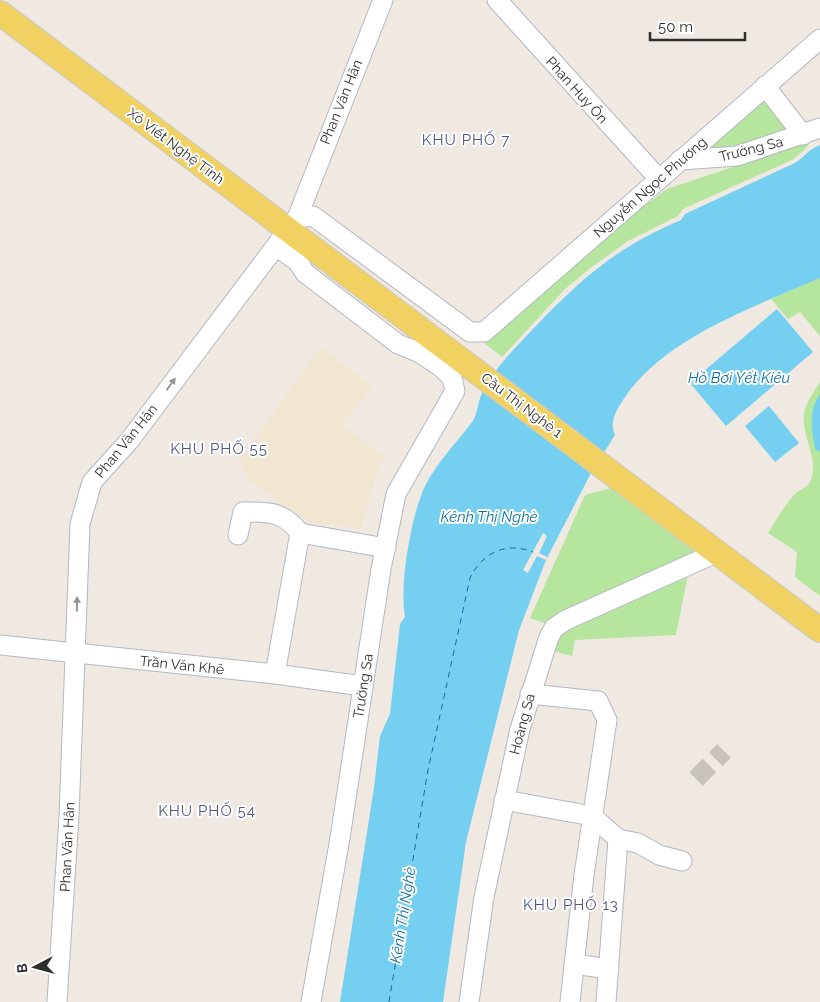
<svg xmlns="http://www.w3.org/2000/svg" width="820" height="1002" font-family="Raleway,sans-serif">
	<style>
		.education { fill: #f0e6d1 }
		.green { fill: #b6e59e }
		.water { fill: #75cff0 }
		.pier { fill: #efe9e1 }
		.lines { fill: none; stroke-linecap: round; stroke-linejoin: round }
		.ferry { stroke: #0d6fa3; stroke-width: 1; stroke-dasharray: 6 5; stroke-linecap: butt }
		.minor-tunnel { stroke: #c8c4bd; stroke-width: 19; stroke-dasharray: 19 9; stroke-linecap: butt }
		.minor-casing { stroke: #b4b7c1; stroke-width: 21 }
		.major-casing { stroke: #c9c9c9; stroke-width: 26 }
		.minor { stroke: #fff; stroke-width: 19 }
		.major { stroke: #f2d163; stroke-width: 24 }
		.oneway { fill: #969696 }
		.labels { text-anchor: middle; stroke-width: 4; stroke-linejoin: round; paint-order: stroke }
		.street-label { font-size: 14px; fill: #2e2e2e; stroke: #fff }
		.neighbourhood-label { font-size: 15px; letter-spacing: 1px; fill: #4d5680; stroke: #fff }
		.water-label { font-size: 15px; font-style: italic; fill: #0d6fa3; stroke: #fff }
	</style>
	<rect width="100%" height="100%" fill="#efe9e1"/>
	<polygon class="education" points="320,347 373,387 341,424 386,457 377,471 361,528 311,523 251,482 239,462"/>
	<g class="green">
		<polygon points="764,94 791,130 710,156 702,147"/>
		<polygon points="807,142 809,145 794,159 683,209 678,216 628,241 589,269 565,289 502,357 483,342 500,323 581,253 667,189"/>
		<polygon points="820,278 820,336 800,312 788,319 771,299"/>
		<path d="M 820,382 L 820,596 L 795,577 L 797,552 L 768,533 C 776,521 786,502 797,492 C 803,488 808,487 811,480 C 820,457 798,432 805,409 C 808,400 815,390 820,382 Z"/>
		<polygon points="611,488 697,552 547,624 530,618 585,495"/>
		<polygon points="689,569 676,635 575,640 572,656 553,651 561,628"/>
	</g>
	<g class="water">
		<path d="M 820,145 L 820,278 C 755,307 664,337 623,400 C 616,411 609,422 615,435 L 590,475 L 546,560 L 519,630 L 466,842 L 443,1002 L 340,1002 L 374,788 L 380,736 L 390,714 L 400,624 L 405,617 C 399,585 411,516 425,486 C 437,462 457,442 473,421 C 478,412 478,401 482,393 C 494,369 514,349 532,330 C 581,279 615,248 681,220 L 685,214 L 786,167 C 801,163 806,150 820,145 Z"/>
		<polygon points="777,309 813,352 726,426 690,383"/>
		<path d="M 820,394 L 820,452 L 815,449 C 812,429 808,411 820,394 Z"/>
		<polygon points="769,406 799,443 775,462 745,426"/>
	</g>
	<polygon class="pier" points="543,533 547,536 539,553 547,557 546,560 537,556 528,573 523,570"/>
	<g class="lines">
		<path class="ferry" d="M 389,1002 L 428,770 L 470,578 C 482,553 506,541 533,552"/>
		<polyline class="minor-tunnel" points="696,779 724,751"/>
		<defs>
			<g id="minor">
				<polyline points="497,0 659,179"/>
				<polyline points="765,86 803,135"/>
				<polyline points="680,160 737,156 820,128"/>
				<polyline points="297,218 313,216 470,332 484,332 820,39"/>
				<polyline points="276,246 298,262 305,273 398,344 420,353 441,367 452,378 455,391 396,494 381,569 340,838 311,1002"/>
				<path d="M 238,535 L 243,512 C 269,512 283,511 300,533"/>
				<polyline points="0,645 275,674 363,686"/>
				<polyline points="275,674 300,533 386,548"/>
				<polyline points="530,694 598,701 607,720 584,875 570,1002"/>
				<polyline points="504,800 592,816 618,839 638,843 659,855 682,861"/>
				<polyline points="574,964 609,969"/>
				<polyline points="57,1002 69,816 80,524 92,482 129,441 297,218 383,0"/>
				<polyline points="469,1002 484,897 520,729 549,637 554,628 566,620 718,552"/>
				<polyline points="606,1002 618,839"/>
			</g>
			<polyline id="major" points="0,13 820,630"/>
		</defs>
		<use href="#minor" class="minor-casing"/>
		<use href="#major" class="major-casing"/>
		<use href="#minor" class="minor"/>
		<use href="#major" class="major"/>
	</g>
	<defs><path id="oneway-solid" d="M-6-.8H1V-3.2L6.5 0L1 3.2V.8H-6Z" transform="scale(1.25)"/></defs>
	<g class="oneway">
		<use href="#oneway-solid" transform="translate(171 384) rotate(-54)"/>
		<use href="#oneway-solid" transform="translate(77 604) rotate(-89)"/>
	</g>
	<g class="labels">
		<g class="street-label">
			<text transform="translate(577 90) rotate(48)" y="5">Phan Huy Ôn</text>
			<text transform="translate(341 102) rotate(-68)" y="5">Phan Văn Hân</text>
			<text transform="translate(176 146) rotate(37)" y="5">Xô Viết Nghệ Tĩnh</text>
			<text transform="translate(751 149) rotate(-14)" y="5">Trường Sa</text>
			<text transform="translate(650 187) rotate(-41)" y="5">Nguyễn Ngọc Phương</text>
			<text transform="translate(522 405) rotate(37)" y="5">Cầu Thị Nghè 1</text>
			<text transform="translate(126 441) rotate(-51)" y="5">Phan Văn Hân</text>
			<text transform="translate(182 665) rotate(6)" y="5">Trần Văn Khê</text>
			<text transform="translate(363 686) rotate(-81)" y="5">Trường Sa</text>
			<text transform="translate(522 724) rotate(-75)" y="5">Hoàng Sa</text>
			<text transform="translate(67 847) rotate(-87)" y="5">Phan Văn Hân</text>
		</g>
		<g class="neighbourhood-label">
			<text x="466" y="145">KHU PHỐ 7</text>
			<text x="219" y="454">KHU PHỐ 55</text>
			<text x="207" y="816">KHU PHỐ 54</text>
			<text x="571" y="910">KHU PHỐ 13</text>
		</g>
		<g class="water-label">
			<text x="739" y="383">Hồ Bơi Yết Kiêu</text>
			<text x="489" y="522">Kênh Thị Nghè</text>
			<text transform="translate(403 915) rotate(-81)" y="5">Kênh Thị Nghè</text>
		</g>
	</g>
	<g transform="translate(35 967) rotate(264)" stroke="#ffffff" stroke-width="4" paint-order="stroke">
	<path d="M0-4L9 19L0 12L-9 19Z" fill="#2e2e2e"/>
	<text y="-8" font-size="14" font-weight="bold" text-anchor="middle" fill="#2e2e2e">B</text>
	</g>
	<path d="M650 32v8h95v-8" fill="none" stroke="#2e2e2e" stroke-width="2.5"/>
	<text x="658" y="32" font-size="15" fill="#2e2e2e" stroke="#ffffff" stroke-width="4" paint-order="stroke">50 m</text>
</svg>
